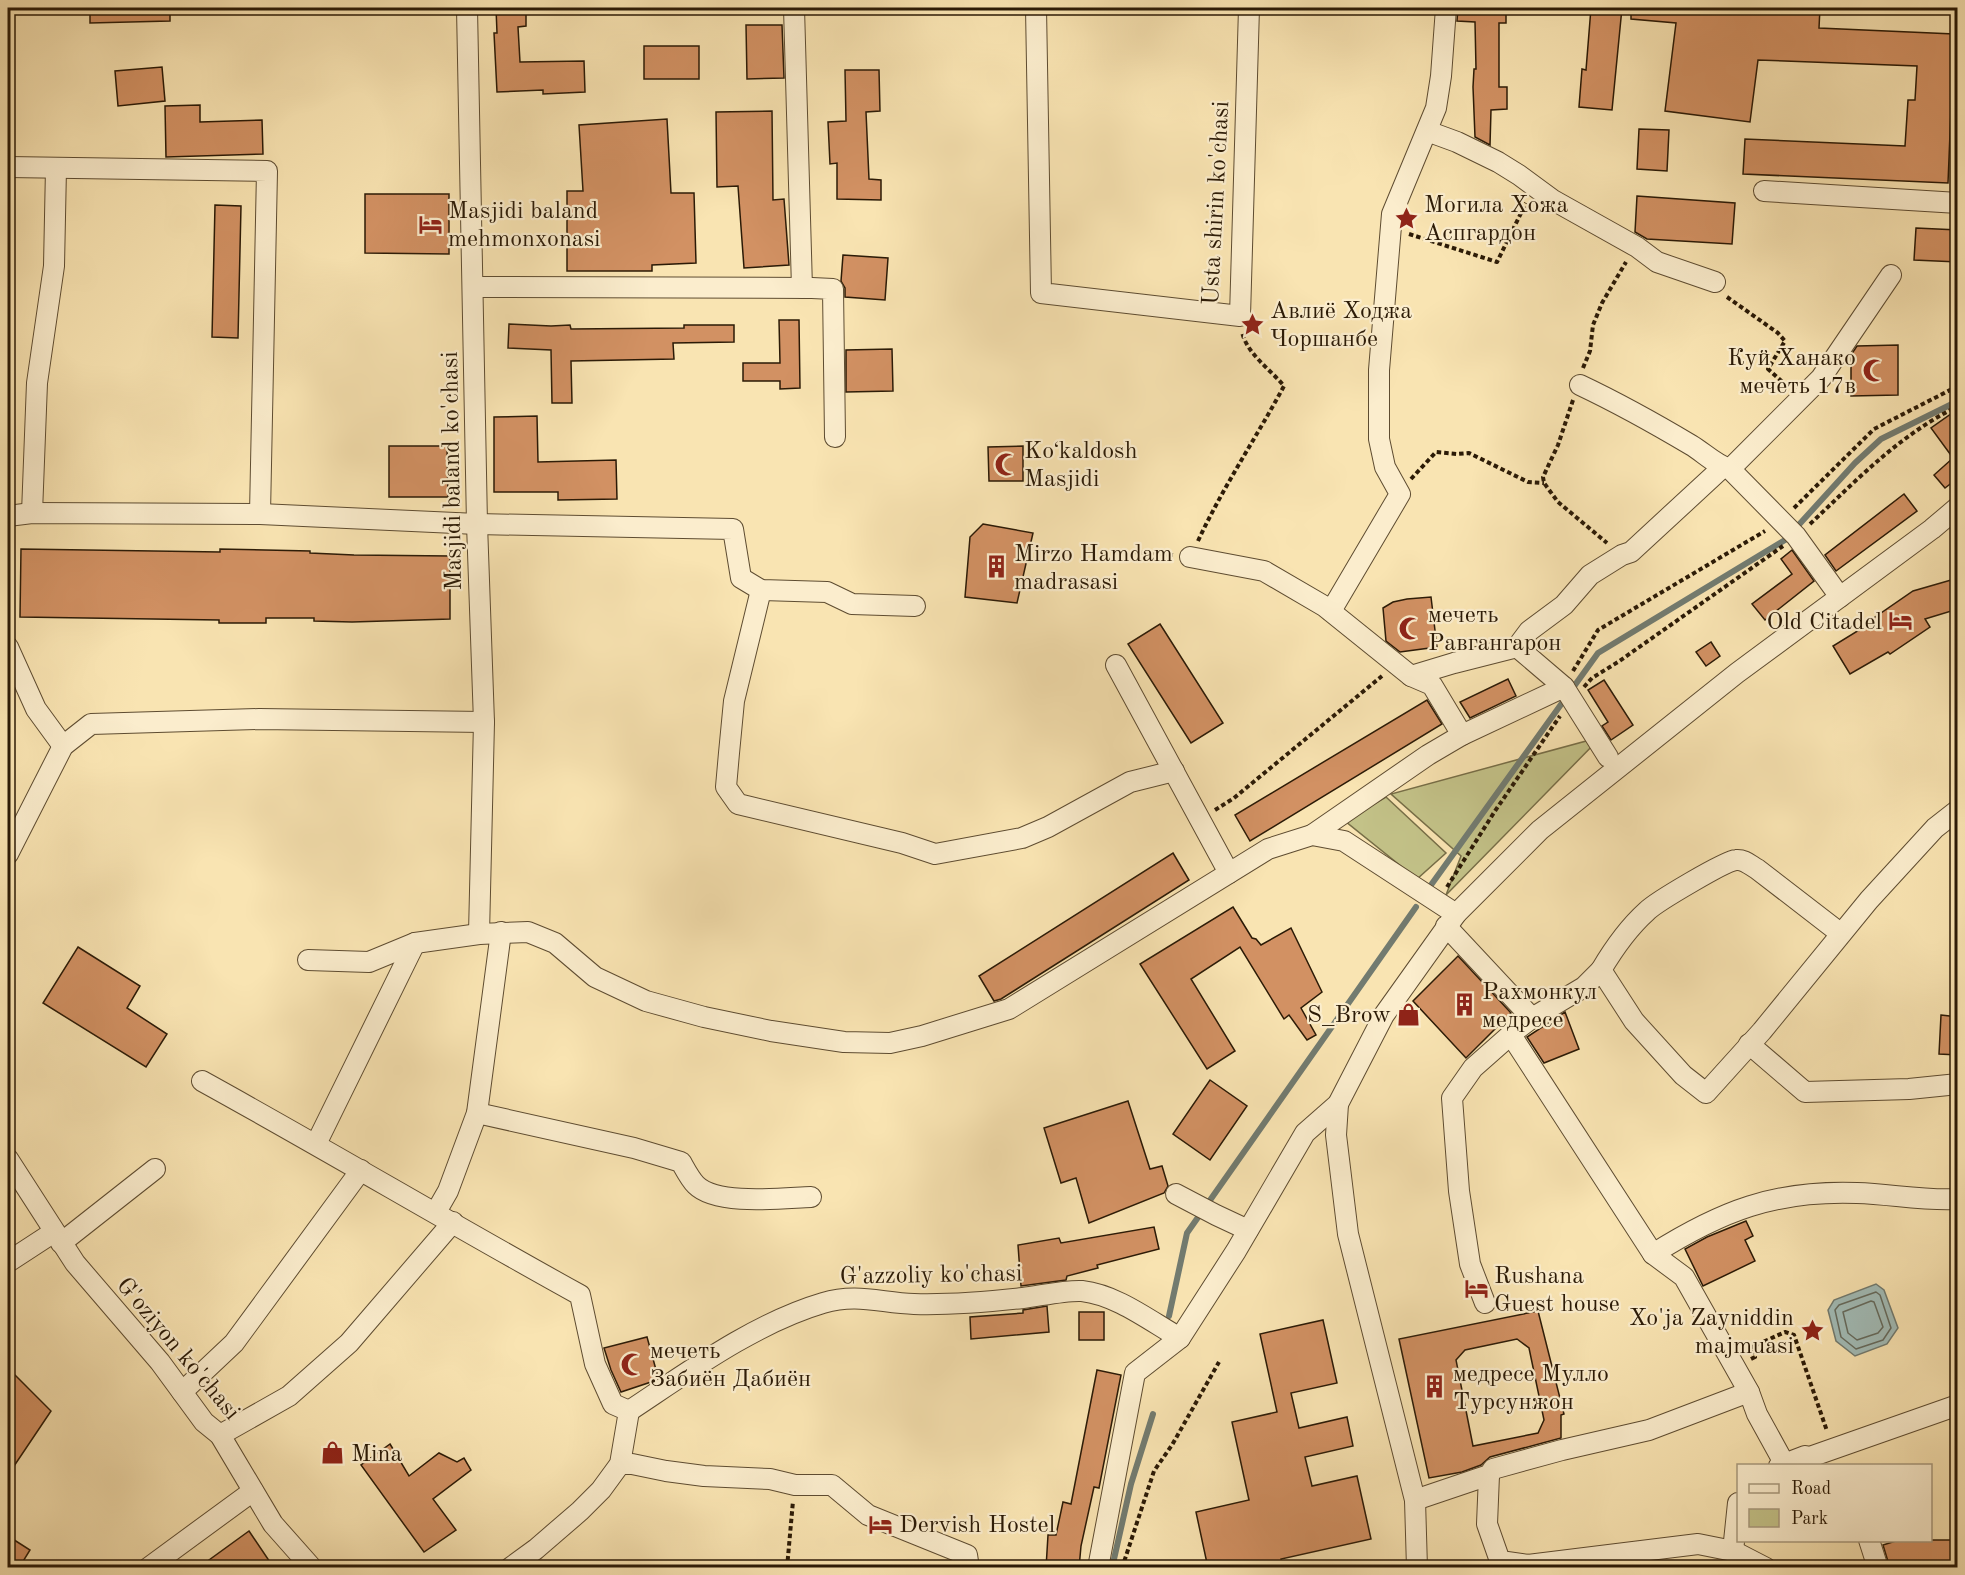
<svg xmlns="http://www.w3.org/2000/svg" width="1965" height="1575" font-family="'Old Standard TT',serif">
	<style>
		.green { fill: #c3c288; stroke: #776e47; stroke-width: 1.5 }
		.water { fill: #a2bcb7; stroke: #727b70; stroke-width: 1.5 }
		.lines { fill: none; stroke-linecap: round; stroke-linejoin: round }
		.shore { stroke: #666b5e; stroke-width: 1.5 }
		.stream { stroke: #727b70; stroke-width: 6 }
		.building { fill: #d29163; stroke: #2b1a06; stroke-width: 1.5; fill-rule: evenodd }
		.minor-casing { stroke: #5e4c31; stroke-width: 22 }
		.path { stroke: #2b1a06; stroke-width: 4; stroke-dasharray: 4.5 3; stroke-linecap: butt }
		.minor { stroke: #fbedcd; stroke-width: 20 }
		.labels { text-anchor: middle; stroke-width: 4.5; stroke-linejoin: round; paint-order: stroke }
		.street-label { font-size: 24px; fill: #2b1a06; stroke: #fbedcd }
		.poi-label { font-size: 24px; fill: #2b1a06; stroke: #fbedcd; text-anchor: start }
	</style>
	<rect width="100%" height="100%" fill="#f9e4b2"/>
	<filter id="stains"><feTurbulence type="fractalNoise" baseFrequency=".00333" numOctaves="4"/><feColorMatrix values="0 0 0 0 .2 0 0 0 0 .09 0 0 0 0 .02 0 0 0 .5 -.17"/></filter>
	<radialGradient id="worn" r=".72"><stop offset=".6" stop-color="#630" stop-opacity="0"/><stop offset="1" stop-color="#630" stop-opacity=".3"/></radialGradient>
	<g class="green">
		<polygon points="1601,737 1446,895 1461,856 1391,794"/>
		<polygon points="1386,797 1446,853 1417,879 1345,821"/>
	</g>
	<polygon class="water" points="1876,1284 1884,1290 1898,1328 1887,1344 1855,1356 1836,1341 1828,1310 1834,1300"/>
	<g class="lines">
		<g class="shore">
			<polygon points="1876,1292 1880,1295 1891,1328 1883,1340 1856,1349 1841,1337 1835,1310 1839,1305"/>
			<polygon points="1871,1301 1874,1302 1883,1327 1878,1333 1857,1340 1848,1333 1843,1312"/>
		</g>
		<g class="stream">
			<polyline points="1431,885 1598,653 1785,540 1855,463 1881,439 1958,401"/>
			<polyline points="1169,1316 1187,1233 1416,907"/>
			<polyline points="1112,1568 1131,1484 1153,1414"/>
		</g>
	</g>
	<g class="building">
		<polygon points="90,8 170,8 170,21 90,23"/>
		<polygon points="496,8 526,8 526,26 518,27 520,62 584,61 585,92 543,94 543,90 497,92 494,33 497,33"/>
		<polygon points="1458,8 1506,8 1506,23 1499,23 1499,87 1507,87 1507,109 1491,110 1490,145 1475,137 1473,87 1474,69 1476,69 1475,22 1457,21"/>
		<polygon points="1591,8 1622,8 1612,110 1579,107 1582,69 1586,70"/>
		<polygon points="1631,8 1820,8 1819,28 1954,34 1948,183 1743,174 1745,139 1905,146 1908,100 1915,100 1917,66 1758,60 1750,122 1665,111 1676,23 1631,19"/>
		<polygon points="746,25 782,25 784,78 747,79"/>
		<rect x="644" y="46" width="55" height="33"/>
		<polygon points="162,67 165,101 118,106 115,71"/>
		<polygon points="845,70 879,70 880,111 866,112 869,179 881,180 881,200 837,199 837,163 830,164 828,122 846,121"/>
		<polygon points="200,105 200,122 262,120 263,154 166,157 165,106"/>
		<polygon points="772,111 773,200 784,199 789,265 744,268 738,186 717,187 716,112"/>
		<polygon points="667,119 671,193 694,193 696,263 652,265 652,271 567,271 567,191 583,191 579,125"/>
		<polygon points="1639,129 1669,130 1667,171 1637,169"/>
		<polygon points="365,194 449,194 449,254 365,253"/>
		<polygon points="1637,196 1735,203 1732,244 1647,239 1635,232"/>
		<polygon points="215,205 241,206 238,338 212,337"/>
		<polygon points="1916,228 1958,230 1958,262 1914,260"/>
		<polygon points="843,255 888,258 885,300 845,297 845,288 841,281"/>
		<polygon points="779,320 799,320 800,388 780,389 780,381 743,381 743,363 780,363"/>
		<polygon points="509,324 551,326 570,325 571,329 684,328 684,325 734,325 734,342 673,343 674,359 571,361 572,403 552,403 551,350 508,348"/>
		<polygon points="1898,345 1898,395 1851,396 1851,355 1857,346"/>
		<polygon points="892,349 893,391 846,392 846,350"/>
		<polygon points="1958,409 1958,478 1945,488 1934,475 1953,458 1931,428"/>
		<polygon points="537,416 538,462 616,460 617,499 558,500 558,492 494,492 494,417"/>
		<polygon points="389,446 447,446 448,497 389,497"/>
		<polygon points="1023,446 1023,481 989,481 988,447"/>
		<polygon points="1904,494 1917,511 1836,571 1825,555"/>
		<polygon points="983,524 1033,533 1017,603 965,597 970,537"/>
		<polygon points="21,549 220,552 220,549 310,551 310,553 354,555 450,556 450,619 352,622 314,621 314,618 266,618 266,623 219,623 219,620 20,617"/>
		<polygon points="1792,550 1814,581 1765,620 1752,604 1792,574 1781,559"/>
		<polygon points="1958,578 1958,609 1925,619 1930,627 1890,654 1888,652 1850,674 1833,646 1869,624 1868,622 1913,591"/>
		<polygon points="1431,597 1437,647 1400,652 1386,641 1383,608 1393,602 1407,599"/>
		<polygon points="1160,624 1223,723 1191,743 1128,644"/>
		<polygon points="1711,642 1720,656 1706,666 1696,652"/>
		<polygon points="1508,679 1516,696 1470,718 1460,702"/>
		<polygon points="1604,680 1633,725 1611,740 1602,726 1608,722 1588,690"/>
		<polygon points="1427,700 1442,724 1250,841 1235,815"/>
		<polygon points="1173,853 1189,880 1001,999 994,1001 979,976"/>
		<polygon points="1233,907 1252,938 1256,939 1261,945 1291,928 1322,992 1301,1008 1316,1035 1307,1040 1289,1015 1284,1019 1240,947 1191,979 1235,1051 1207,1069 1140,964"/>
		<polygon points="78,947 140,986 127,1008 167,1034 146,1067 43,1003"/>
		<polygon points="1458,956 1511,1013 1466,1058 1413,1001"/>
		<polygon points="1565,1012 1579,1049 1544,1063 1527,1037"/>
		<polygon points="1941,1015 1958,1017 1958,1055 1939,1054"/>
		<polygon points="1210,1080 1247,1106 1210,1160 1173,1134"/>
		<polygon points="1128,1101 1150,1169 1162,1166 1168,1186 1164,1193 1089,1223 1076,1178 1061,1183 1044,1128"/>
		<polygon points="1746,1221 1753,1236 1745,1240 1755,1261 1703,1286 1685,1249 1707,1237"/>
		<polygon points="1154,1227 1159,1249 1097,1265 1098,1268 1067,1276 1066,1280 1021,1286 1018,1245 1059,1238 1061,1243"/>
		<polygon points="1047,1306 1049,1332 971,1339 970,1317 1023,1313 1023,1310"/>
		<path d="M 1538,1311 L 1564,1414 L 1561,1415 L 1561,1438 L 1490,1457 L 1481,1465 L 1462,1472 L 1429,1478 L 1399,1339 ZM 1517,1339 L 1529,1348 L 1544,1420 L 1538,1433 L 1473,1446 L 1456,1360 L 1465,1350 Z"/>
		<rect x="1079" y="1312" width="25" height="28"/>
		<polygon points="1323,1320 1337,1383 1291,1393 1299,1428 1347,1417 1353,1446 1305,1457 1312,1486 1357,1476 1371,1539 1281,1559 1282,1565 1272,1568 1208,1568 1196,1512 1249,1500 1232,1422 1277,1412 1260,1334"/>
		<polygon points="647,1337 658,1377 651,1382 621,1392 611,1370 604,1348"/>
		<polygon points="8,1368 51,1411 8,1475"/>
		<polygon points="1097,1370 1121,1375 1099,1488 1094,1487 1081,1546 1079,1568 1046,1568 1048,1535 1056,1535 1063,1502 1071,1504"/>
		<polygon points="390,1444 409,1476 439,1453 457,1462 464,1458 471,1470 433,1499 456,1530 424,1552 361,1465"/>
		<polygon points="249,1531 274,1568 198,1568"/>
		<polygon points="8,1536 30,1550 19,1568 8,1568"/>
		<polygon points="1899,1540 1958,1540 1958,1568 1890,1568 1883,1545"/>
	</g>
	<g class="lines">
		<defs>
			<g id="minor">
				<polyline points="467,8 477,524 484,722 479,934"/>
				<polyline points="794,8 802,288"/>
				<polyline points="1036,8 1041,293 1240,316 1249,8"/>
				<polyline points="1427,131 1457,142 1498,162 1519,175 1553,200 1637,247 1657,262 1715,282"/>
				<polyline points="8,167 267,171 260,514"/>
				<polyline points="1764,191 1958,203"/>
				<polyline points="473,287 812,288 833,289 835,437"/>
				<path d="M 1580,385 C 1618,403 1654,423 1691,445 C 1703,452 1717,466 1730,469 L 1796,536 L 1840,597"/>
				<polyline points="1730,469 1821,378 1891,275"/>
				<polyline points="32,513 37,383 54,266 56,168"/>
				<polyline points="8,516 32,513 260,514 477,524 733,529 741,578 761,590 827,592 852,604 915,606"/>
				<polyline points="1190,557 1264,571 1324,606 1411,676 1432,685 1462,735"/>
				<polyline points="761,590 734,701 729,753 726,787 738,804 902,843 935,854 1022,838 1048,827 1130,782 1174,771"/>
				<polyline points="1331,611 1400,494 1385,467 1379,439 1379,370 1392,214 1436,108 1441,76 1446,8"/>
				<polyline points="8,647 36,709 63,746"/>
				<polyline points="1517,647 1564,687"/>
				<polyline points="1116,665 1229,873"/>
				<polyline points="1411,676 1454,663 1517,647 1529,631 1564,605 1590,575 1622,555 1631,552 1723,467"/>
				<polyline points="1312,835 1428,755 1462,735 1564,687 1608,757"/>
				<polyline points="8,854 63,746 91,724 259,719 484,722"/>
				<polyline points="1446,926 1532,1018"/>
				<polyline points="308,960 369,962 415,943 479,934 528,932 555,943 595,977 646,1001 704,1017 771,1031 844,1042 890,1043 922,1036 1009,1009 1268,849 1312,835 1344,841 1456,914"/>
				<path d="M 1601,970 C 1614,948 1628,928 1647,911 C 1656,902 1725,861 1736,860 C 1744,859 1750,865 1757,869 L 1840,933"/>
				<polyline points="1511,1035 1653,1254 1684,1277 1749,1392 1757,1414 1784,1463"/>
				<polyline points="1749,1044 1805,1092 1909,1089 1958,1084"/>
				<path d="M 202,1081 C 329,1151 453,1225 580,1295 L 595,1364 L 613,1404 L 629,1411 L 620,1464 L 601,1490 L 580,1511 L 536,1549 L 510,1568"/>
				<polyline points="1338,1104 1336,1135 1348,1234 1415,1500 1417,1568"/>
				<path d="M 477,1113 L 634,1148 L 681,1162 C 685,1169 690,1179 696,1185 C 717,1206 783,1198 811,1197"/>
				<polyline points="316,1144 415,943"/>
				<polyline points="8,1159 75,1263 160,1362 204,1422 220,1435 273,1524 312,1568"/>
				<polyline points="1176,1194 1216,1215 1248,1230"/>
				<polyline points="436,1212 448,1191 477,1113 501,932"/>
				<polyline points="61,1243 155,1169"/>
				<path d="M 1653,1254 C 1721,1211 1775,1190 1857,1193 C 1891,1194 1923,1201 1958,1199"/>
				<polyline points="8,1262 54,1232"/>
				<polyline points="1485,1303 1470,1264 1459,1191 1452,1098 1473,1068 1516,1030 1532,1018 1584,987 1601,970 1634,1021 1683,1075 1706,1093 1762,1031 1869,900 1935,828 1958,810"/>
				<polyline points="182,1392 234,1343 361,1170"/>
				<path d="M 629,1411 C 688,1372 755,1323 823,1303 C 857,1293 881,1303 914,1304 C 950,1305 987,1302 1023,1298 C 1040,1296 1065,1290 1082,1291 C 1117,1295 1150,1321 1180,1338"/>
				<polyline points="220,1435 289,1396 349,1343 453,1222"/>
				<polyline points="620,1464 632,1464 666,1471 704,1476 770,1479 795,1485 832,1485 868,1515 967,1555 969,1568"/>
				<polyline points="1779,1466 1805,1456 1810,1457 1958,1405"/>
				<polyline points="1489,1475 1487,1524 1500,1561 1528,1565 1698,1544 1733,1551 1766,1568"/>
				<polyline points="1415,1500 1489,1475 1493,1469 1562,1450 1649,1430 1749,1392"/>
				<polyline points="1869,1540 1878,1568"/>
				<polyline points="1733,1551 1738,1503"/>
				<polyline points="148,1568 253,1491"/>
				<polyline points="1098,1568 1135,1373 1180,1338 1236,1251 1305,1133 1338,1104 1384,1015 1456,914 1540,830 1737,673 1932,529 1958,507"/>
			</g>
		</defs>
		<use href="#minor" class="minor-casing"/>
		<g class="path">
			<polyline points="1409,234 1497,262 1526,203"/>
			<polyline points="1727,297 1778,333 1785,341 1768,369 1787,386"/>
			<polyline points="1583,368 1590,351 1593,325 1602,303 1626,262"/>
			<polyline points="1573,400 1558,445 1543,477 1544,483 1558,502 1607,543"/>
			<polyline points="1411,479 1436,452 1457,454 1469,453 1528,482 1544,483"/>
			<polyline points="1794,508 1874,429 1958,386"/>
			<path d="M 1810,524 C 1858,479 1898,436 1958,406"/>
			<path d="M 1198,541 C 1223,487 1256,438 1284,386 C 1270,369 1247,354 1242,332"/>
			<polyline points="1134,552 1173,555"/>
			<polyline points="1573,671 1598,630 1765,531"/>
			<polyline points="1584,687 1592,678 1618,662 1783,546"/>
			<polyline points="1215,810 1234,798 1382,676"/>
			<polyline points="1447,887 1495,811 1560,716"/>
			<polyline points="1751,1359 1755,1357 1750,1348 1785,1332 1794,1335 1827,1431"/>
			<polyline points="787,1568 793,1501"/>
			<polyline points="1122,1568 1154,1471 1172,1445 1219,1362"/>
		</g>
		<use href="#minor" class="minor"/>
	</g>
	<defs>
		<symbol id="sight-bare" viewBox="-9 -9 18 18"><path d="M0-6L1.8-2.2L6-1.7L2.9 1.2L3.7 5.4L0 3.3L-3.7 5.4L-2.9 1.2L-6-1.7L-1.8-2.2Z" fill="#8f2418" stroke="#fbedcd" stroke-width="2.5" paint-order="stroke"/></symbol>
		<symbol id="hotel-bare" viewBox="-9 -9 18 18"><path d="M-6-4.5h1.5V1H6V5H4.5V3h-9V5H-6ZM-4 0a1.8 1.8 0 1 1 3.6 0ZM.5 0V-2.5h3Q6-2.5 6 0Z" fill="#8f2418" stroke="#fbedcd" stroke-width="2.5" paint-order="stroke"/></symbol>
		<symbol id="mosque-bare" viewBox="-9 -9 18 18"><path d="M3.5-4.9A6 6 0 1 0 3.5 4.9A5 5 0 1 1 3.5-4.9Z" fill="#8f2418" stroke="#fbedcd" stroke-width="2.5" paint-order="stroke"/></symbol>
		<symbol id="building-bare" viewBox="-9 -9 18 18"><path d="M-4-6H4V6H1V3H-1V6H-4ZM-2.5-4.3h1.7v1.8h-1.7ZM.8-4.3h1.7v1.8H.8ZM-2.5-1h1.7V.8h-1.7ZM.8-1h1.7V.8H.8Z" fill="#8f2418" stroke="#fbedcd" stroke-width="2.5" paint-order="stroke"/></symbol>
		<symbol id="shop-bare" viewBox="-9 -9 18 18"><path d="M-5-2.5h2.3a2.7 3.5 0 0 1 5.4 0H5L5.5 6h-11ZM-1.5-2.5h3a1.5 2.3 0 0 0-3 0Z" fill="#8f2418" stroke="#fbedcd" stroke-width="2.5" paint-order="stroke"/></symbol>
	</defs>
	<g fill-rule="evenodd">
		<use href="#sight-bare" x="1390" y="202" width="33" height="33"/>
		<use href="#hotel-bare" x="414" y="208" width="33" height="33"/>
		<use href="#sight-bare" x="1236" y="308" width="33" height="33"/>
		<use href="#mosque-bare" x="1858" y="354" width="33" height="33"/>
		<use href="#mosque-bare" x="990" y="448" width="33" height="33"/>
		<use href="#building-bare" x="980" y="550" width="33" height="33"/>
		<use href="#hotel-bare" x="1884" y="604" width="33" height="33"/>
		<use href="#mosque-bare" x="1394" y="612" width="33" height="33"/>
		<use href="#building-bare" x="1448" y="988" width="33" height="33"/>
		<use href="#shop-bare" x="1392" y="998" width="33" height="33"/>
		<use href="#hotel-bare" x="1460" y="1272" width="33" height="33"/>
		<use href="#sight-bare" x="1796" y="1314" width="33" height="33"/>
		<use href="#mosque-bare" x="616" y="1348" width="33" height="33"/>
		<use href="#building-bare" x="1418" y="1370" width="33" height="33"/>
		<use href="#shop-bare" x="316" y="1436" width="33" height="33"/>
		<use href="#hotel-bare" x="864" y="1508" width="33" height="33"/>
	</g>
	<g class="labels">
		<g class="street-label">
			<text transform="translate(1215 203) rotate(-87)" y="8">Usta shirin ko'chasi</text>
			<text transform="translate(451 471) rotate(-91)" y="8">Masjidi baland ko'chasi</text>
			<text transform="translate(931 1274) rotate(-1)" y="8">G'azzoliy ko'chasi</text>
			<text transform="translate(179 1348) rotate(50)" y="8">G'oziyon ko'chasi</text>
		</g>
		<g class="poi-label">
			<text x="1424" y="212">Могила Хожа<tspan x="1424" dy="28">Аспгардон</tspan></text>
			<text x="448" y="218">Masjidi baland<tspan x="448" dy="28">mehmonxonasi</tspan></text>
			<text x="1270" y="318">Авлиё Ходжа<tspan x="1270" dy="28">Чоршанбе</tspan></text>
			<text x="1856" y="365" text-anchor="end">Куй Ханако<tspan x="1856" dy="28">мечеть 17в</tspan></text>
			<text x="1024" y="458">Koʻkaldosh<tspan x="1024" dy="28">Masjidi</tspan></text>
			<text x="1014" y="561">Mirzo Hamdam<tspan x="1014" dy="28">madrasasi</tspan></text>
			<text x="1428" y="622">мечеть<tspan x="1428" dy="28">Равгангарон</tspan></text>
			<text x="1882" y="629" text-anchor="end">Old Citadel</text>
			<text x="1482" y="999">Рахмонкул<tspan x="1482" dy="28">медресе</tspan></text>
			<text x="1391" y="1022" text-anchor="end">S_Brow</text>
			<text x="1494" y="1283">Rushana<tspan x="1494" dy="28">Guest house</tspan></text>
			<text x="1794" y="1325" text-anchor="end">Xo'ja Zayniddin<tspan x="1794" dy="28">majmuasi</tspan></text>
			<text x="650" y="1358">мечеть<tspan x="650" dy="28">Забиён Дабиён</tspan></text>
			<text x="1453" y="1381">медресе Мулло<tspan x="1453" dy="28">Турсунжон</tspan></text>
			<text x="351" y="1461">Mina</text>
			<text x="899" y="1532">Dervish Hostel</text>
		</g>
	</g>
	<rect width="1965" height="1575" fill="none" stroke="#f9e4b2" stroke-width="30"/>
	<rect x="9" y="9" width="1947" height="1557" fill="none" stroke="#2b1a06" stroke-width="3"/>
	<rect x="15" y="15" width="1935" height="1545" fill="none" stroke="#2b1a06" stroke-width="1.5"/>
	<rect x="1737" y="1464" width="195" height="78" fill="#fbedcd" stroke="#a8997d" stroke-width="1.5"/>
	<rect x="1749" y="1484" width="30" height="9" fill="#fbedcd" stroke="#a8997d" stroke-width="1.5"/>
	<text x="1791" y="1494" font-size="18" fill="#2b1a06">Road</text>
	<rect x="1749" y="1509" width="30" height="18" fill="#c3c288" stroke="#a8997d" stroke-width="1.5"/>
	<text x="1791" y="1524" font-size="18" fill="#2b1a06">Park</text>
	<rect width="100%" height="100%" filter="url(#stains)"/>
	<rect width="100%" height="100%" fill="url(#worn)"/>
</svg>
